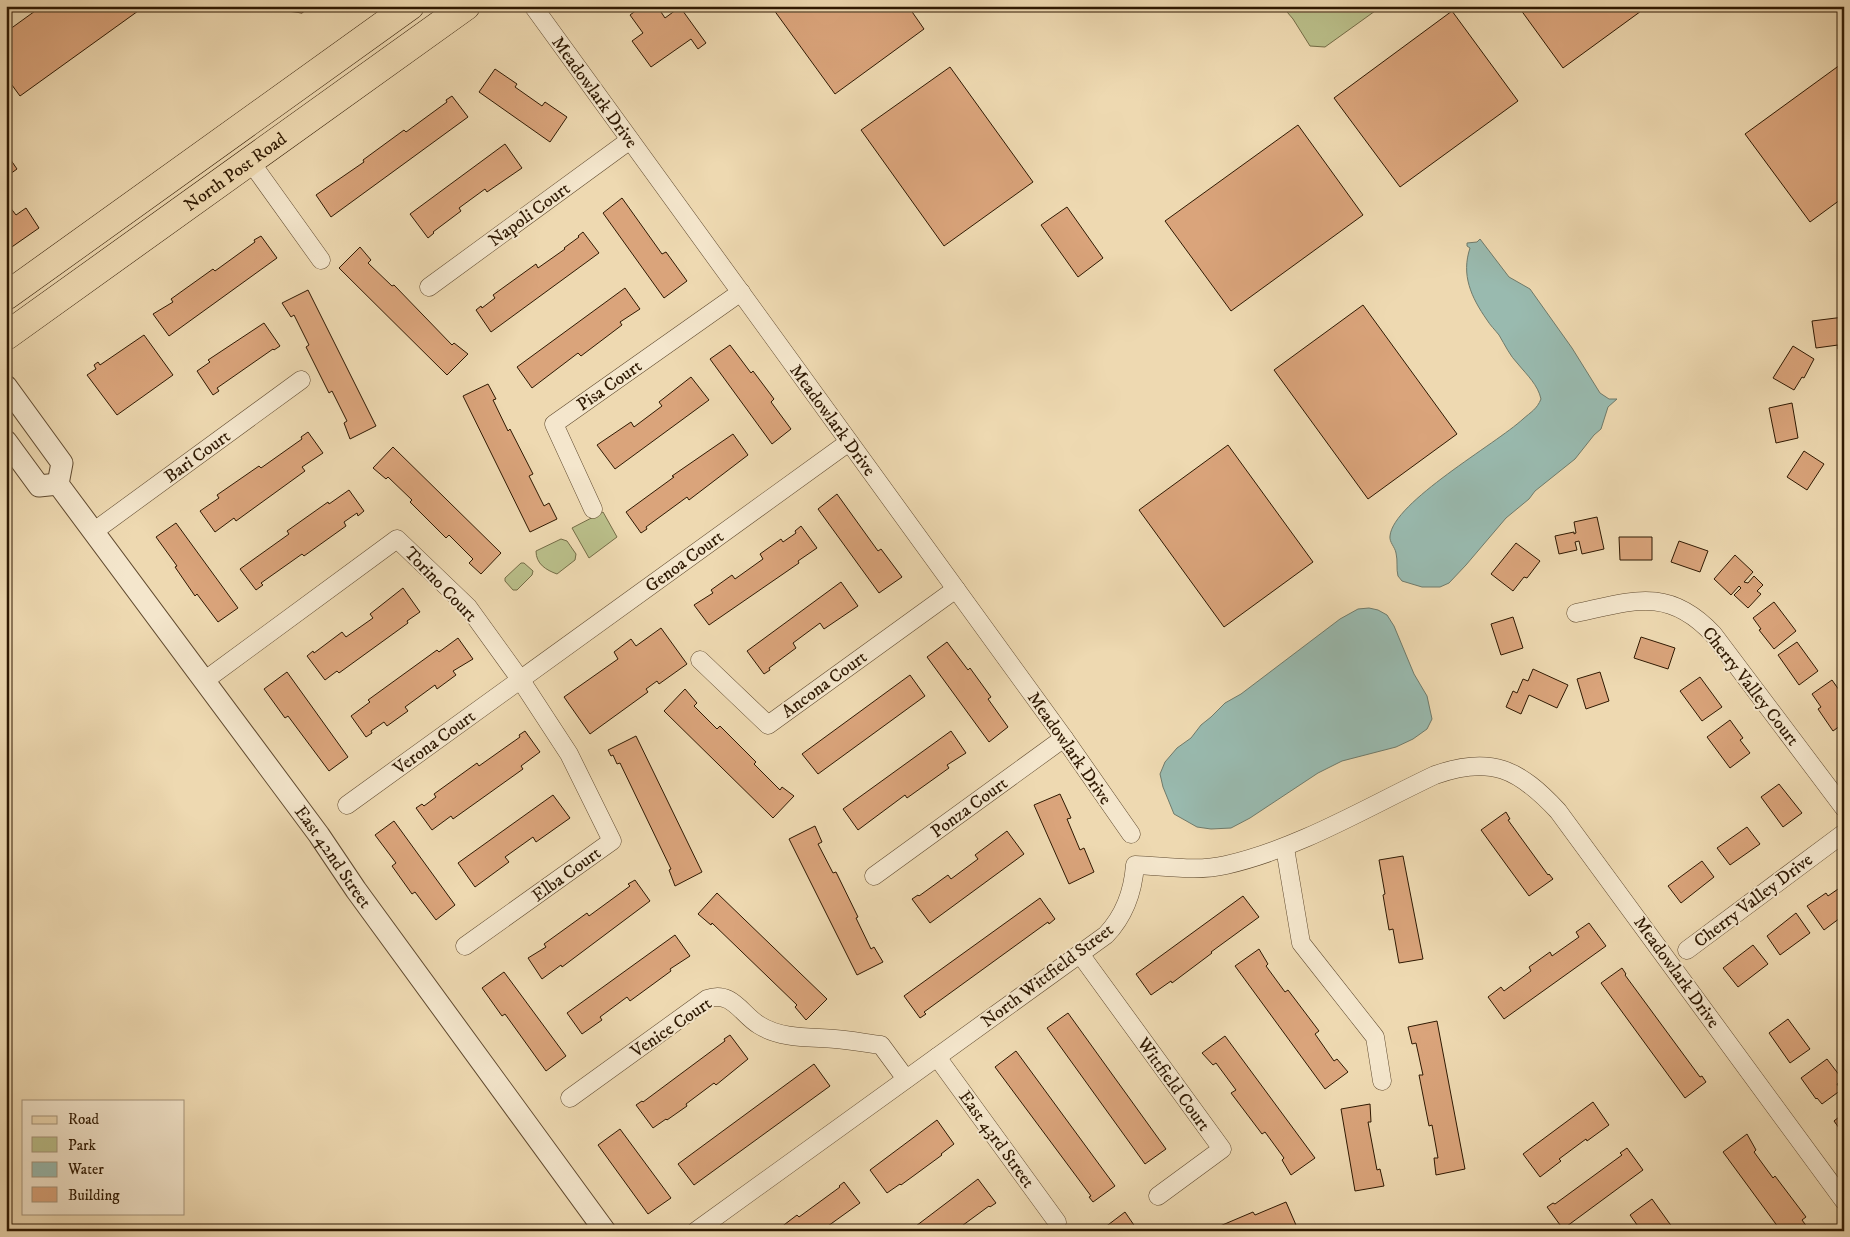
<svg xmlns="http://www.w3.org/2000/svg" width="1850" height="1237" font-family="'IM FELL DW Pica',serif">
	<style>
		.green { fill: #babf8a; stroke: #746c46 }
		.water { fill: #99baaf; stroke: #6f7a6a }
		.building { fill: #daa47b; stroke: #2f1902 }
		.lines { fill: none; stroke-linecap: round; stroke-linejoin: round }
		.minor-casing { stroke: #5f492e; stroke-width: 19 }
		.tertiary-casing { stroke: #5f492e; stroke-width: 23 }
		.primary-casing { stroke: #2f1902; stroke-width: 29 }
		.minor { stroke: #f4e6cc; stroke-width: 18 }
		.tertiary { stroke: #f4e6cc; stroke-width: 21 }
		.primary { stroke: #eed9b1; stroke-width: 28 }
		.labels { text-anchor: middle; stroke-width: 4; stroke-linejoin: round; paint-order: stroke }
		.street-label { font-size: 18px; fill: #2f1902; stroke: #f4e6cc }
	</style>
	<rect width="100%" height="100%" fill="#eed9b1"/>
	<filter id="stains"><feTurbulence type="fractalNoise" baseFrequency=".004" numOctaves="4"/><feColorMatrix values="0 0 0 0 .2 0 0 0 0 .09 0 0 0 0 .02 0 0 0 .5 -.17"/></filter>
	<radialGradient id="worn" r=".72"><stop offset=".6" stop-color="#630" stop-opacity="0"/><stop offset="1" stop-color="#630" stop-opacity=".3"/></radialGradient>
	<g class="green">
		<polygon points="1282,6 1382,6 1325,47 1310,46 1293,19"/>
		<polygon points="603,512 617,537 589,558 572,528"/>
		<path d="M 561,539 L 567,541 L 576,554 L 575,560 L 557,574 C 546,570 536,564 536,551 Z"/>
		<polygon points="521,563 524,563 533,571 532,575 517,590 513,590 505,581 505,578"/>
	</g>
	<g class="water">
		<path d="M 1480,239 L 1509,277 L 1530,289 L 1572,348 L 1600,393 L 1609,399 L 1617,399 L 1608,407 L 1601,429 L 1594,435 L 1575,459 L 1535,491 L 1529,499 L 1506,518 L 1466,565 L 1449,583 L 1440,587 L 1422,587 L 1402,581 L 1398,576 C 1396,569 1398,561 1396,553 C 1395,547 1389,542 1390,536 C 1393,502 1496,444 1523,419 C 1531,412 1537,409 1541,399 C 1538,385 1527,375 1518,364 C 1510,356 1505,345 1499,335 C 1495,330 1490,325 1487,320 C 1471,297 1461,275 1470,248 L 1467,246 L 1467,243 L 1477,242 Z"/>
		<polygon points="1369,608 1378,610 1387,615 1394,626 1414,674 1427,696 1432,719 1427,729 1413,739 1396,747 1342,761 1318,773 1250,818 1231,828 1211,829 1197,827 1174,814 1163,787 1160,774 1165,762 1177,748 1191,738 1201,725 1211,717 1225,703 1241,694 1340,619 1358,609"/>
	</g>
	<g class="building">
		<polygon points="42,6 145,6 20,96 6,77 6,32"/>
		<polygon points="277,6 320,6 310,7 302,13 280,10"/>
		<polygon points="642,6 657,6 665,18 680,7 706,43 698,49 691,39 651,67 632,41 643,33 630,15"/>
		<polygon points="771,6 908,6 924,29 835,94"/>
		<polygon points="1518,6 1648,6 1563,68"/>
		<polygon points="1452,11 1518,101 1400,187 1334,98"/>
		<polygon points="1844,62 1844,197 1810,222 1745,134"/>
		<polygon points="950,67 1033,182 944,246 861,130"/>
		<polygon points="495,69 517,84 515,87 542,106 545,102 567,117 550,142 479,92"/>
		<polygon points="452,96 468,117 331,217 316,195 364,162 363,160 404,130 406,132 447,102 446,100"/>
		<polygon points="1298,125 1363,215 1231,311 1165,221"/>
		<polygon points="505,144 522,168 487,192 485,189 459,208 461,211 433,232 434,233 428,238 410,214"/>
		<polygon points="6,153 17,169 6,177"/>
		<polygon points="622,198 662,254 666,252 687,281 664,298 603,213"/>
		<polygon points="6,202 16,215 26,208 39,228 6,251"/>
		<polygon points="1067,207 1103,258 1078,277 1041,225"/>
		<polygon points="583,232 599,253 491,332 476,310 481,306 482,308 495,298 493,295 536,264 538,268 565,249 564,248 579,237 578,236"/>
		<polygon points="261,236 277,258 169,336 153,314 173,302 171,299 213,269 215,271 255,242 254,240"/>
		<polygon points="360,247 371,260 368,263 392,286 394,285 452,345 454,343 468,354 447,375 339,268"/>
		<polygon points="625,288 640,309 620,322 622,325 581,356 578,353 532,388 517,367"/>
		<polygon points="308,290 376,426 350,439 344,423 347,421 332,391 329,393 306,347 309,345 294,315 291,317 282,303"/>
		<polygon points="1363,305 1457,434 1368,499 1274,370"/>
		<polygon points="1844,317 1844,348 1838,349 1838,345 1816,348 1812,321"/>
		<polygon points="264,323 280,346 274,350 273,349 217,388 219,391 213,395 197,371 210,362 208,360"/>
		<polygon points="144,335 173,375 117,415 87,375 96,369 94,365 98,362 100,365"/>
		<polygon points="730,345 751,373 753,371 774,399 771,402 791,429 772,444 710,359"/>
		<polygon points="1793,346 1814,359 1804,378 1802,377 1794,390 1773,378"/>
		<polygon points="691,377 709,400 615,469 597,445 631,422 634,427 662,406 659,402"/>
		<polygon points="488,384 496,399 493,400 508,431 510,429 533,474 529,476 544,506 549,503 557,519 530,532 463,396"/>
		<polygon points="1792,403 1798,438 1776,443 1769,408"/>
		<polygon points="308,432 323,453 302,467 305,471 236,521 234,518 215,532 200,511 219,498 217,495 259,466 261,468 302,439 301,437"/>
		<polygon points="733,434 748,455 689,500 687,497 646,527 647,529 641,533 626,512 674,477 672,476"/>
		<polygon points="1228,445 1313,562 1224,627 1139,510"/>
		<polygon points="393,447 501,553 481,574 469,563 473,559 449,535 446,538 410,502 412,500 388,477 386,479 373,468"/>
		<polygon points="1804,451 1824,464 1807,490 1787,477"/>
		<polygon points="349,490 364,511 358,516 357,513 344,522 346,526 304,556 302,554 261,583 263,585 256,590 240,569 289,534 287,531 328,502 329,504"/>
		<polygon points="837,494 878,551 881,549 902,577 879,593 818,509"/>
		<polygon points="1597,517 1604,549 1582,554 1579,541 1575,542 1577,550 1559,554 1555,536 1574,532 1574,534 1576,533 1574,522"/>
		<polygon points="176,523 238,608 218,622 197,594 195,596 175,567 177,566 156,537"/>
		<polygon points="801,526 817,548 798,561 799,563 709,625 694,605 713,593 711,590 732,575 735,579 763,559 760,554 781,539 783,542 796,533 795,531"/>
		<polygon points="1619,537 1652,537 1652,560 1620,560"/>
		<polygon points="1679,541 1708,551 1700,572 1671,562"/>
		<polygon points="1516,543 1540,561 1527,578 1524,577 1513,591 1491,574"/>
		<polygon points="1735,555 1753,572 1744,582 1748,583 1754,576 1763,585 1757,591 1761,594 1748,608 1734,595 1741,588 1739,586 1731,595 1714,579"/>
		<polygon points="841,582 858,606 824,629 820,623 793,643 796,648 769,668 770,670 764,674 747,651"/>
		<polygon points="403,588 420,612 407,621 408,623 339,673 337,671 325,680 307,656 313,651 314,653 342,632 346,637 373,618 370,614"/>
		<polygon points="1774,602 1796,631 1774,649 1759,630 1761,629 1753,618"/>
		<polygon points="1513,617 1523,648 1501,655 1491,624"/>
		<polygon points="661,628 687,664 659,684 657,681 646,689 648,692 590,734 564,697 618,659 614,652 631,639 636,646"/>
		<polygon points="1641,637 1675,648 1668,669 1634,658"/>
		<polygon points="458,638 473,659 453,671 456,675 437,689 435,685 405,707 408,711 387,726 384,722 371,731 372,733 366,737 351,716 370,702 368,700 437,650 439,652"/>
		<polygon points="947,642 968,670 970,668 991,697 988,699 1008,727 989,742 927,657"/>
		<polygon points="1797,642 1818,671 1799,685 1778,655"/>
		<polygon points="1533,669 1568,685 1557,708 1529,695 1521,714 1506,707 1513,691 1517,693 1523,679 1528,681"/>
		<polygon points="287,672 348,757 329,771 288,716 285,718 264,689"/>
		<polygon points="1600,672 1609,701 1586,709 1577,679"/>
		<polygon points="910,675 925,696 818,774 802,754"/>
		<polygon points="1700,677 1722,707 1702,721 1680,691"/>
		<polygon points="1832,680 1844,697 1844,723 1833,731 1818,709 1821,707 1812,694"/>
		<polygon points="685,689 697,703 694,706 717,729 720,726 756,762 754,764 780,790 782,787 794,796 773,818 664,711"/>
		<polygon points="1730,720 1743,738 1740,740 1750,753 1730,768 1707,737"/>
		<polygon points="525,731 540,752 521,766 523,769 453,819 451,816 432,830 416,808 422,804 424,806 436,797 434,794 477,763 479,766 520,737 519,735"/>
		<polygon points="951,731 966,753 947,765 949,768 907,798 905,795 858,830 843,809"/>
		<polygon points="636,736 702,872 675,886 669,870 671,869 620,763 617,764 613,755 611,756 608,750"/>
		<polygon points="1779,784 1802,813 1783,827 1761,797"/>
		<polygon points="1060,794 1071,818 1067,819 1080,850 1084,848 1094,872 1069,884 1034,805"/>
		<polygon points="553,795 570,818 536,842 533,837 505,857 509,862 475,887 458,863"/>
		<polygon points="1506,812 1510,819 1508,820 1548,875 1549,874 1553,879 1529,896 1481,830"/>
		<polygon points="394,821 455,905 436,920 415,892 412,894 392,866 396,863 375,835"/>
		<polygon points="815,826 822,842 818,844 833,873 836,872 858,917 856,918 871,949 874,947 883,962 857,975 789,839"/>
		<polygon points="1747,827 1760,844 1730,865 1717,848"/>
		<polygon points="1007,831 1024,854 930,923 912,899 918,895 919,896 948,875 951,879 978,859 975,855"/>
		<polygon points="1403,856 1423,959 1399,963 1393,929 1389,930 1383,895 1385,894 1379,860"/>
		<polygon points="1702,861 1714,877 1681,903 1668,886"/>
		<polygon points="635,880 650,901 562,967 561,965 542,979 528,958 546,947 544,944 587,913 589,916 630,886 628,884"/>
		<polygon points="1841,887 1844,891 1844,915 1824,930 1807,906 1826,893 1828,896"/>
		<polygon points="717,893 827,999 806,1020 795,1007 797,1005 712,923 711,925 698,914"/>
		<polygon points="1243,896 1259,917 1211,952 1212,953 1172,983 1171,981 1151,995 1136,974"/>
		<polygon points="1040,898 1055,919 1049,924 1048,922 924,1012 926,1014 920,1018 904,996"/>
		<polygon points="1796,913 1810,933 1780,955 1767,936"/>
		<polygon points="1589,923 1606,946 1504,1019 1488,997 1501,987 1504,991 1531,971 1529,967 1550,952 1552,956 1579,937 1576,932"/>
		<polygon points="675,935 690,956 670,969 671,971 630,1001 627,997 600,1017 602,1020 582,1034 567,1013"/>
		<polygon points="1753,945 1768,964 1738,987 1723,968"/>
		<polygon points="1259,949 1268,964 1266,966 1285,992 1288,990 1319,1031 1315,1034 1334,1061 1337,1059 1348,1072 1325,1089 1235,966"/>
		<polygon points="1622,968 1626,974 1625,975 1700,1077 1702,1076 1706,1082 1685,1098 1601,983"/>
		<polygon points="504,972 566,1056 546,1071 505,1014 502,1016 482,988"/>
		<polygon points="1068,1013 1166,1149 1145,1164 1047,1028"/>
		<polygon points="1788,1019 1810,1049 1790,1063 1769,1033"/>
		<polygon points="1437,1021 1465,1169 1436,1175 1434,1158 1438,1158 1432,1125 1429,1126 1419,1075 1423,1075 1416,1043 1412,1044 1408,1027"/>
		<polygon points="730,1035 748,1059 716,1085 714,1083 686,1104 687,1106 667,1120 666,1119 653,1128 636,1105 642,1101 643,1102 725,1041 724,1039"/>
		<polygon points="1225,1036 1315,1158 1291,1175 1282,1160 1284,1158 1265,1132 1262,1134 1231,1093 1236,1090 1216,1063 1213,1065 1202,1053"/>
		<polygon points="1016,1051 1115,1186 1093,1202 1089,1197 1091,1196 995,1067"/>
		<polygon points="1827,1059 1843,1080 1837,1084 1841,1090 1822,1104 1817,1098 1816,1099 1801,1078"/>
		<polygon points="814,1064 830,1086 694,1185 678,1164"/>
		<polygon points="1593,1102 1609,1125 1587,1141 1586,1139 1559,1159 1561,1161 1540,1177 1523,1154"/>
		<polygon points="1370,1104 1371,1122 1368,1122 1377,1170 1380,1169 1384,1186 1355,1191 1341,1109"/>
		<polygon points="1844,1113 1844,1135 1834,1121"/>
		<polygon points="937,1120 954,1144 941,1154 942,1155 901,1185 900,1184 887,1193 870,1170"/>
		<polygon points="620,1129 671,1198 648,1214 598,1145"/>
		<polygon points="1747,1134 1756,1150 1754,1152 1773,1178 1775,1176 1806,1217 1802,1220 1810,1231 1781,1231 1723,1152"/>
		<polygon points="1627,1148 1643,1170 1563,1229 1547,1207 1553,1203 1555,1204 1622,1155 1620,1153"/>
		<polygon points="978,1179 996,1203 990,1207 989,1206 955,1231 913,1231 912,1229"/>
		<polygon points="844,1182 860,1203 821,1231 776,1231 797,1215 799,1217 840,1187 839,1186"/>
		<polygon points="1652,1199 1675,1231 1647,1231 1643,1227 1640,1229 1630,1215"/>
		<polygon points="1286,1202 1296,1225 1281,1231 1217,1231 1222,1229 1220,1226 1253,1212 1255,1215"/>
		<polygon points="1125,1212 1138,1231 1100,1231"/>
	</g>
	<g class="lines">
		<defs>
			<g id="minor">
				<polyline points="533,6 1064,738 1131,834"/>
				<polyline points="250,161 321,260"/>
				<polyline points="429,287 630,140"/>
				<polyline points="593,509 554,424 741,292"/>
				<polyline points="93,532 301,380"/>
				<path d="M 1576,613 C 1632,601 1668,586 1713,634 L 1844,808"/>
				<polyline points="700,660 768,725 956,589"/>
				<polyline points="204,681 397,539 468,607 520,679 569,754 612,841 465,946"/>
				<polyline points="347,805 849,442"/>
				<polyline points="1285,848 1301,943 1375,1037 1382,1081"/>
				<polyline points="874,876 1064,738"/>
				<polyline points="1687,950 1844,833"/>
				<polyline points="1080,954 1222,1149 1158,1196"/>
				<polyline points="937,1057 1057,1222"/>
				<path d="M 570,1098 L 707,999 C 732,990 741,1014 759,1025 C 781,1039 810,1037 835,1039 C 850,1040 865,1043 881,1045 L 906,1079"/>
				<path d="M 696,1231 L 1106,935 C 1125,915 1133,892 1135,865 C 1164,866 1197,872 1226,865 C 1300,848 1367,807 1435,775 C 1491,755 1519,769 1558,811 L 1844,1201"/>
			</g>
			<g id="tertiary">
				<path id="s1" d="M 6,386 L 62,463 L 58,484 L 319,835 L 356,890 L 605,1231"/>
				<polyline points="6,441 39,486 58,484"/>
			</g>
			<g id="primary">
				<polyline points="6,296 410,6"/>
				<path id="s2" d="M 6,336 L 466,6"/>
			</g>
		</defs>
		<use href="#minor" class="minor-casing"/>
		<use href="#tertiary" class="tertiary-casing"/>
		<use href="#primary" class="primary-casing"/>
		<use href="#minor" class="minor"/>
		<use href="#tertiary" class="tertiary"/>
		<use href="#primary" class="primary"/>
	</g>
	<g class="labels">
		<g class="street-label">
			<text transform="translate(595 92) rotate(54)" y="6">Meadowlark Drive</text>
			<text dy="6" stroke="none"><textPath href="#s2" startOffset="282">North Post Road</textPath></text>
			<text transform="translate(529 214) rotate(-36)" y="6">Napoli Court</text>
			<text transform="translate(609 385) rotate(-35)" y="6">Pisa Court</text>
			<text transform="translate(833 420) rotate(54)" y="6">Meadowlark Drive</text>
			<text transform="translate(197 456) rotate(-36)" y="6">Bari Court</text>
			<text transform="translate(684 561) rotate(-36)" y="6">Genoa Court</text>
			<text transform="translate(441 584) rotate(46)" y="6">Torino Court</text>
			<text transform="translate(824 684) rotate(-36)" y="6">Ancona Court</text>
			<text transform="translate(1751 686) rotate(52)" y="6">Cherry Valley Court</text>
			<text transform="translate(434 742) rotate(-36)" y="6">Verona Court</text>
			<text transform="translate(1070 748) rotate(55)" y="6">Meadowlark Drive</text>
			<text transform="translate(969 807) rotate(-36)" y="6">Ponza Court</text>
			<text dy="6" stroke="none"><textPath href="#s1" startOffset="580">East 42nd Street</textPath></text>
			<text transform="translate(566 874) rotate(-36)" y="6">Elba Court</text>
			<text transform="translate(1753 900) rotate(-37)" y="6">Cherry Valley Drive</text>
			<text transform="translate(1677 972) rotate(54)" y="6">Meadowlark Drive</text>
			<text transform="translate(1047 975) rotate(-37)" y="6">North Wittfield Street</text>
			<text transform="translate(671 1027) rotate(-34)" y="6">Venice Court</text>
			<text transform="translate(1174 1084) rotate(54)" y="6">Wittfield Court</text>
			<text transform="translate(997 1139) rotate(54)" y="6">East 43rd Street</text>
		</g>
	</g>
	<rect width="1850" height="1237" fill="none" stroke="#eed9b1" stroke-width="25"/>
	<rect x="8" y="8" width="1835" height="1222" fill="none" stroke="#2f1902" stroke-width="2.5"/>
	<rect x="12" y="12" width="1825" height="1212" fill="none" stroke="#2f1902"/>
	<rect x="22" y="1100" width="162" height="115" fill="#f4e6cc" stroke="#a5947b"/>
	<rect x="32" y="1116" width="25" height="8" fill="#eed9b1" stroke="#a5947b"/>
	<text x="68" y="1124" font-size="15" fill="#2f1902">Road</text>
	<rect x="32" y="1137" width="25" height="15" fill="#babf8a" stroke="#a5947b"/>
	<text x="68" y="1150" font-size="15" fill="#2f1902">Park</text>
	<rect x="32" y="1162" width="25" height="15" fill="#99baaf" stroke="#a5947b"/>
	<text x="68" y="1174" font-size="15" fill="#2f1902">Water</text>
	<rect x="32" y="1187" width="25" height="15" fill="#daa47b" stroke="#a5947b"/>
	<text x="68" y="1200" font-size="15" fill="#2f1902">Building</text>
	<rect width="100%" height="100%" filter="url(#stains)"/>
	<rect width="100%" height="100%" fill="url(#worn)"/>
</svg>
